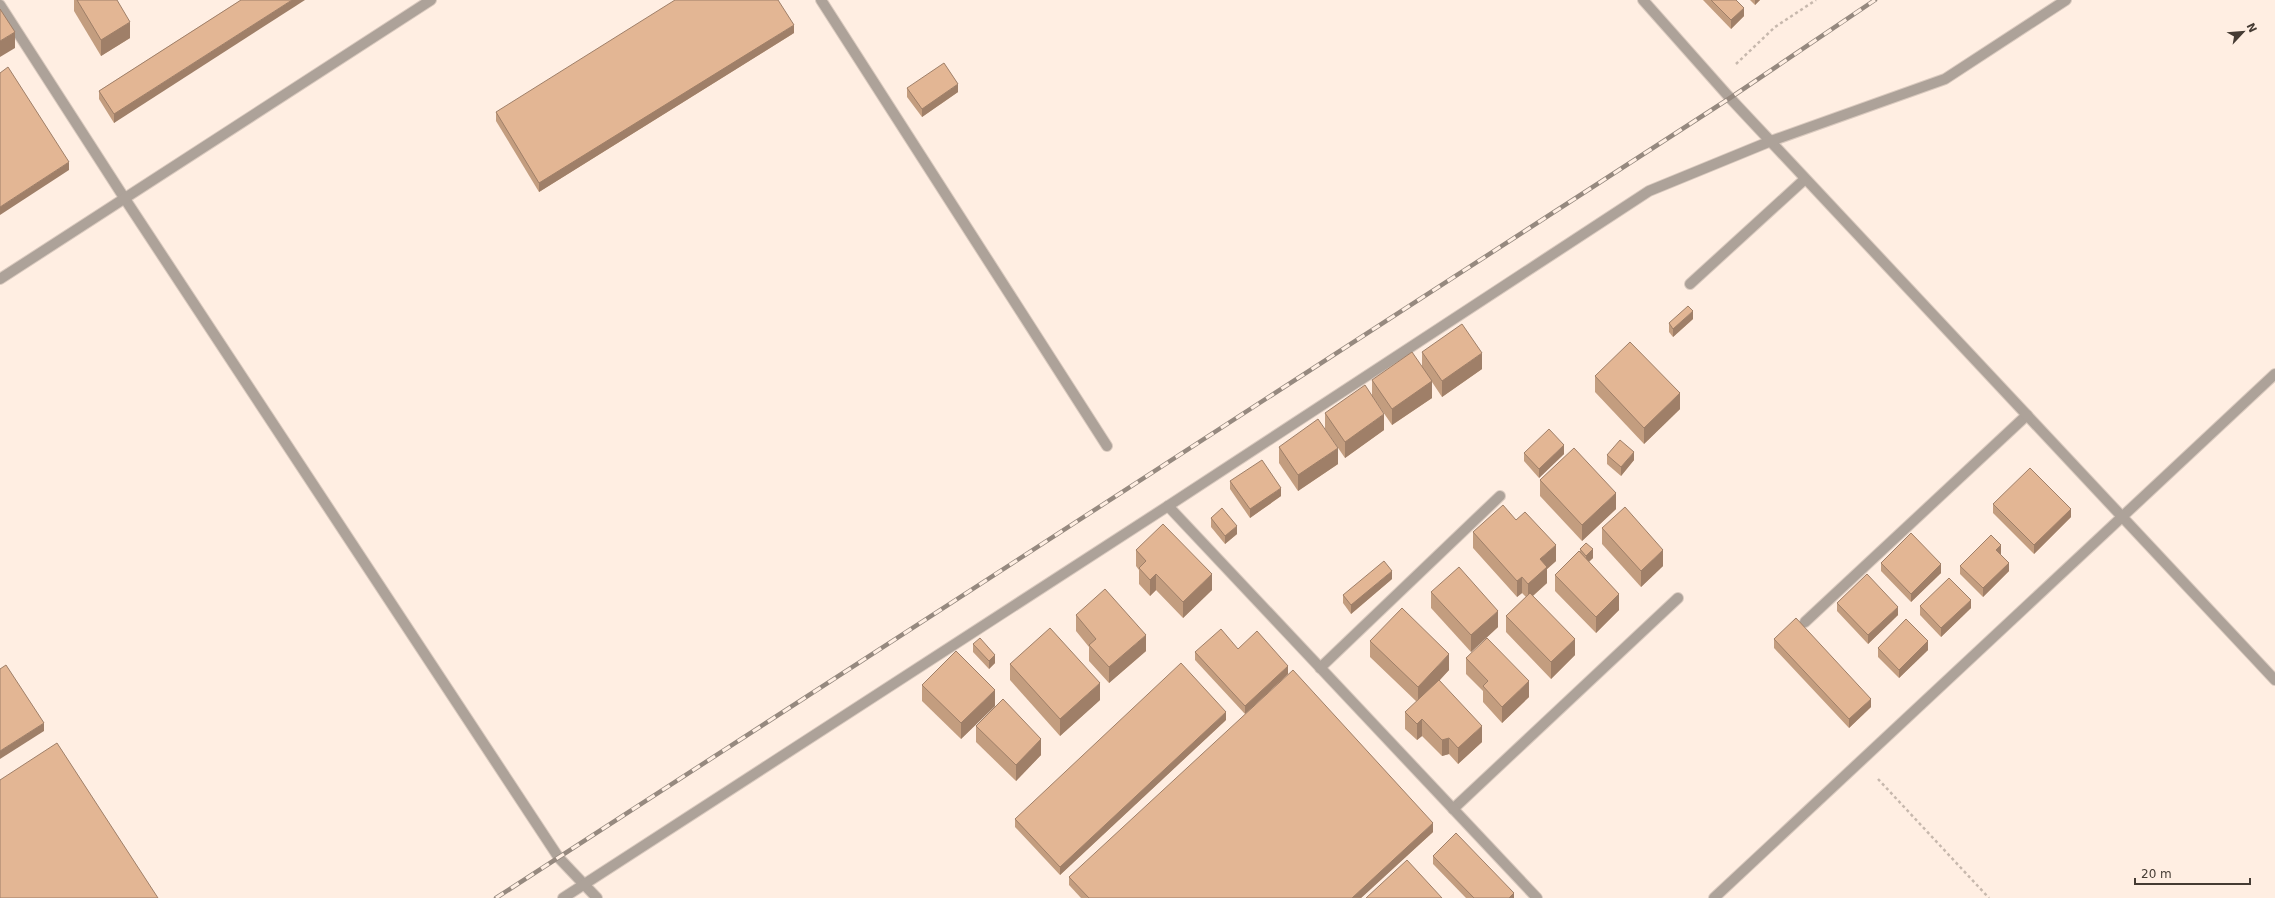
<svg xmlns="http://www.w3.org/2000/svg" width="2275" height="898" font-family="'DejaVu Sans',sans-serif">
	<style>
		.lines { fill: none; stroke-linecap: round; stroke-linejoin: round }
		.service-casing { stroke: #dacabf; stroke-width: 12 }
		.minor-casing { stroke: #dacabf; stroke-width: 12 }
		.path { stroke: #c7b8ad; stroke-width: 2.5; stroke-dasharray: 3 3; stroke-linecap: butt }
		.service { stroke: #ada299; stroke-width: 10 }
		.minor { stroke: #ada299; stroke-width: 10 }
		.rail-casing { stroke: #96897f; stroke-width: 4.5 }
		.rail { stroke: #ffeee2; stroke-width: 3; stroke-dasharray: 9; stroke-linecap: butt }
		.wall { fill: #c39d7f }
		.shaded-wall { fill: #9f7f68 }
		.building { fill: #e3b694; stroke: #9f7f68 }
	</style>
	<rect width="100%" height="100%" fill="#ffeee2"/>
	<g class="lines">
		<defs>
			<g id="service">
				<polyline points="1690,284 1805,179"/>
				<polyline points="1805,622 2027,415"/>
				<polyline points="1320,668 1500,496"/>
				<polyline points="1453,809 1678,598"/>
			</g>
			<g id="minor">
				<polyline points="821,0 1107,446"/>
				<polyline points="1643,0 1730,98 2275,680"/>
				<polyline points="0,5 125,199 559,858 597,898"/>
				<polyline points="0,279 431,0"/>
				<polyline points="1168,506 1537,898"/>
				<polyline points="563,898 1168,506 1649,191 1771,141 1945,79 2066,0"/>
				<polyline points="1714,898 2275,374"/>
			</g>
		</defs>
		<use href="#service" class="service-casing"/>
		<use href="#minor" class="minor-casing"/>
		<g class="path">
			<polyline points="1736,64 1775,27 1816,0"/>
			<polyline points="1878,779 1989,898"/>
		</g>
		<use href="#service" class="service"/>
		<use href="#minor" class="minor"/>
		<defs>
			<polyline id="rail" points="496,898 1730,98 1875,0"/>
		</defs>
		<use href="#rail" class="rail-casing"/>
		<use href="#rail" class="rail"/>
	</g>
	<g class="wall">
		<polygon points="74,0 117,0 130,38 101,56 74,11"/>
		<polygon points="241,0 114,123 99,99 99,91"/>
		<polygon points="1703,0 1736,0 1744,16 1731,29"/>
		<polygon points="1750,0 1760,0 1755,5"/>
		<polygon points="794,33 539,192 496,121 496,112"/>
		<polygon points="907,88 958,92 922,117 907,97"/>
		<polygon points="1693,319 1673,337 1669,332 1669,323"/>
		<polygon points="1422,352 1482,369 1442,397 1432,382 1432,398 1392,425 1372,396 1372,380 1422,367"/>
		<polygon points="1595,376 1680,409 1644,444 1595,392"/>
		<polygon points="1325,413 1384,430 1345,458 1325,429"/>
		<polygon points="1279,447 1338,464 1298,491 1279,463"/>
		<polygon points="1524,453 1564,454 1539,478 1524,461"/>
		<polygon points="1607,455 1634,460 1621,476 1607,464"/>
		<polygon points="1540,480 1616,509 1582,541 1540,496"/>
		<polygon points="1230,481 1281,496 1250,518 1230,489"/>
		<polygon points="1993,504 2071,517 2034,554 1993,513"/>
		<polygon points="1211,518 1237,534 1225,544 1211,527"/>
		<polygon points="1602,528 1663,566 1641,587 1602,544"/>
		<polygon points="1473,532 1556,561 1547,569 1547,583 1533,596 1575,655 1551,679 1506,632 1506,616 1526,597 1522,593 1517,597 1473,548"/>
		<polygon points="1580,549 1593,558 1589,562 1619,610 1596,633 1555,591 1555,575 1580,552"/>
		<polygon points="1136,550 1212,590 1183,618 1156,590 1150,596 1139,584 1139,570 1136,566"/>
		<polygon points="2000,554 2009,571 1983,597 1960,574 1960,566 2001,554"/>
		<polygon points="1881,563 1941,573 1911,602 1881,571"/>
		<polygon points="1392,579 1351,614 1343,603 1343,595"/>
		<polygon points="1431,592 1498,627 1471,652 1431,608"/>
		<polygon points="1837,603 1898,615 1868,644 1837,611"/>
		<polygon points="1920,606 1971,608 1941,637 1920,615"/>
		<polygon points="1076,615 1146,651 1109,683 1089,661 1089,647 1076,631"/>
		<polygon points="1774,639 1871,707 1849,728 1774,648"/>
		<polygon points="1370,641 1449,670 1439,681 1482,742 1458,764 1449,754 1442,756 1422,736 1417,740 1405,729 1405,712 1417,702 1370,657"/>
		<polygon points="973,644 995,663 989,669 973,652"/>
		<polygon points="1878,648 1928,650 1899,678 1878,657"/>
		<polygon points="1238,649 1288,674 1245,714 1195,660 1195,652"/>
		<polygon points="1466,658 1529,697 1502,723 1483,702 1483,691 1466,674"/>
		<polygon points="1010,664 1100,700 1060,736 1010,680"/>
		<polygon points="922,685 995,706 961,739 922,701"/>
		<polygon points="1226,720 1060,875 1015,827 1015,819"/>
		<polygon points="976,726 1041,755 1016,781 976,742"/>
		<polygon points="1433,832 1361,898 1081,898 1069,885 1069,877"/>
		<polygon points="1433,856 1514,898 1466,898 1433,864"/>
	</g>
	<g class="shaded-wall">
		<polygon points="292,0 305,0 114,123 114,114"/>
		<polygon points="1755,0 1760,0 1755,5"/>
		<polygon points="1744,8 1744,16 1731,29 1731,20"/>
		<polygon points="130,22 130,38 101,56 101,40"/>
		<polygon points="794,25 794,33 539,192 539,183"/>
		<polygon points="15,32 15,48 0,57 0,41"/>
		<polygon points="958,84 958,92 922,117 922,109"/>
		<polygon points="69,162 69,170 0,215 0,207"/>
		<polygon points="1693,311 1693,319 1673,337 1673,329"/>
		<polygon points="1482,353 1482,369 1442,397 1442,381"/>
		<polygon points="1432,381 1432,398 1392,425 1392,409"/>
		<polygon points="1680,393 1680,409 1644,444 1644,428"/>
		<polygon points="1384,414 1384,430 1345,458 1345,442"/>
		<polygon points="1564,445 1564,454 1539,478 1539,469"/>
		<polygon points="1338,448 1338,464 1298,491 1298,475"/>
		<polygon points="1634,452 1634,460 1621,476 1621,467"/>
		<polygon points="1281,488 1281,496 1250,518 1250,509"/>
		<polygon points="1616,493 1616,509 1582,541 1582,525"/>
		<polygon points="2071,509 2071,517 2034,554 2034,545"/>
		<polygon points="1237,526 1237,534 1225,544 1225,536"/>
		<polygon points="1556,545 1556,561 1547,569 1547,583 1528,600 1528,584 1540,559"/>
		<polygon points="2001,545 2001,554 1996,559 1996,550"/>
		<polygon points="1593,549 1593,558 1586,564 1586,556"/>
		<polygon points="1663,550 1663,566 1641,587 1641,571"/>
		<polygon points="2009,563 2009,571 1983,597 1983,588"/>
		<polygon points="1941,564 1941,573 1911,602 1911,594"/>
		<polygon points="1392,571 1392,579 1351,614 1351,605"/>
		<polygon points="1156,574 1156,590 1150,596 1150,580"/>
		<polygon points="1212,574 1212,590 1183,618 1183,602"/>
		<polygon points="1522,577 1522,593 1517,597 1517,581"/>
		<polygon points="1619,594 1619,610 1596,633 1596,617"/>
		<polygon points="1971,600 1971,608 1941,637 1941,628"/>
		<polygon points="1898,607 1898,615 1868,644 1868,635"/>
		<polygon points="1498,611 1498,627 1471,652 1471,635"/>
		<polygon points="1146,635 1146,651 1109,683 1109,667"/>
		<polygon points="1575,639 1575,655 1551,679 1551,662"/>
		<polygon points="1928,641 1928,650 1899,678 1899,670"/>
		<polygon points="1449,654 1449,670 1418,703 1418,687"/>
		<polygon points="995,655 995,663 989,669 989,661"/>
		<polygon points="1288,666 1288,674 1245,714 1245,706"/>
		<polygon points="1529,681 1529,697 1502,723 1502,707"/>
		<polygon points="1100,683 1100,700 1060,736 1060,719"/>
		<polygon points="995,690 995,706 961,739 961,723"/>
		<polygon points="1871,699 1871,707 1849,728 1849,719"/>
		<polygon points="1226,712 1226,720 1060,875 1060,867"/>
		<polygon points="1422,719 1422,736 1417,740 1417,724"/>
		<polygon points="44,723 44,731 0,759 0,751"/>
		<polygon points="1482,726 1482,742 1458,764 1458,748"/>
		<polygon points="1449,738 1449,754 1442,756 1442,740"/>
		<polygon points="1041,739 1041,755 1016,781 1016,765"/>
		<polygon points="1433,823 1433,832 1361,898 1352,898"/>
		<polygon points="1514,893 1514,898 1509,898"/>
	</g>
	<g class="building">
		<polygon points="77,0 117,0 130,22 101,40"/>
		<polygon points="241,0 292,0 114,114 99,91"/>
		<polygon points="675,0 778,0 794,25 539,183 496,112"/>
		<polygon points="1711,0 1736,0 1744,8 1731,20"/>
		<polygon points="0,9 15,32 0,41"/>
		<polygon points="944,63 958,84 922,109 907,88"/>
		<polygon points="8,67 69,162 0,207 0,73"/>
		<polygon points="1688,306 1693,311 1673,329 1669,323"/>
		<polygon points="1462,324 1482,353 1442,381 1422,352"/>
		<polygon points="1630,342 1680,393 1644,428 1595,376"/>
		<polygon points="1412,352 1432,381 1392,409 1372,380"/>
		<polygon points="1365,385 1384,414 1345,442 1325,413"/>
		<polygon points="1318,419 1338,448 1298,475 1279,447"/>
		<polygon points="1549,429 1564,445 1539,469 1524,453"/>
		<polygon points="1620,440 1634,452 1621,467 1607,455"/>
		<polygon points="1574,448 1616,493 1582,525 1540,480"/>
		<polygon points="1262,460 1281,488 1250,509 1230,481"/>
		<polygon points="2030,468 2071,509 2034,545 1993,504"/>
		<polygon points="1503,505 1516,520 1525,512 1556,545 1540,559 1547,567 1528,584 1522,577 1517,581 1473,532"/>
		<polygon points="1625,507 1663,550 1641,571 1602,528"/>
		<polygon points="1222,508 1237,526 1225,536 1211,518"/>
		<polygon points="1163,524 1212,574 1183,602 1156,574 1150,580 1139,568 1146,561 1136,550"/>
		<polygon points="1911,533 1941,564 1911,594 1881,563"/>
		<polygon points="1991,535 2001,545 1996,550 2009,563 1983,588 1960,566"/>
		<polygon points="1586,543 1593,549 1586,556 1580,549"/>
		<polygon points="1579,551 1619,594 1596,617 1555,575"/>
		<polygon points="1384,561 1392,571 1351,605 1343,595"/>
		<polygon points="1459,567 1498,611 1471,635 1431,592"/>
		<polygon points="1867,574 1898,607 1868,635 1837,603"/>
		<polygon points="1949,578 1971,600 1941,628 1920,606"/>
		<polygon points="1105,589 1146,635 1109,667 1089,645 1096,639 1076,615"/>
		<polygon points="1530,593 1575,639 1551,662 1506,616"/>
		<polygon points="1402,608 1449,654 1418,687 1370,641"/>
		<polygon points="1796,618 1871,699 1849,719 1774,639"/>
		<polygon points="1906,619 1928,641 1899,670 1878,648"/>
		<polygon points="1050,628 1100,683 1060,719 1010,664"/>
		<polygon points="1221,629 1238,649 1257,631 1288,666 1245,706 1195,652"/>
		<polygon points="980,638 995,655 989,661 973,644"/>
		<polygon points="1487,638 1529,681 1502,707 1483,686 1488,681 1466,658"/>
		<polygon points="956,651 995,690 961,723 922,685"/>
		<polygon points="1181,663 1226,712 1060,867 1015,819"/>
		<polygon points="6,665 44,723 0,751 0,669"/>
		<polygon points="1293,670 1433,823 1352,898 1089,898 1069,877"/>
		<polygon points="1439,680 1482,726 1458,748 1449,738 1442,740 1422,719 1417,724 1405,712"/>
		<polygon points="1003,699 1041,739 1016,765 976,726"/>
		<polygon points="57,743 158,898 0,898 0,780"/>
		<polygon points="1456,833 1514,893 1509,898 1474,898 1433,856"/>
		<polygon points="1407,860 1442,898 1366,898"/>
	</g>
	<g transform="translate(2243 32) rotate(64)" stroke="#ffeee2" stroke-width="3" paint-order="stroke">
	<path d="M0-3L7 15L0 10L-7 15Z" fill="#453b33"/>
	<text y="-6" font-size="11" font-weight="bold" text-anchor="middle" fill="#453b33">N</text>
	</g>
	<path d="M2135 878v6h115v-6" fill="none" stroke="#453b33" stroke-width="2"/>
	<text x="2141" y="878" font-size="12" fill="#453b33" stroke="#ffeee2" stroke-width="3" paint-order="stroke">20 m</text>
</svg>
